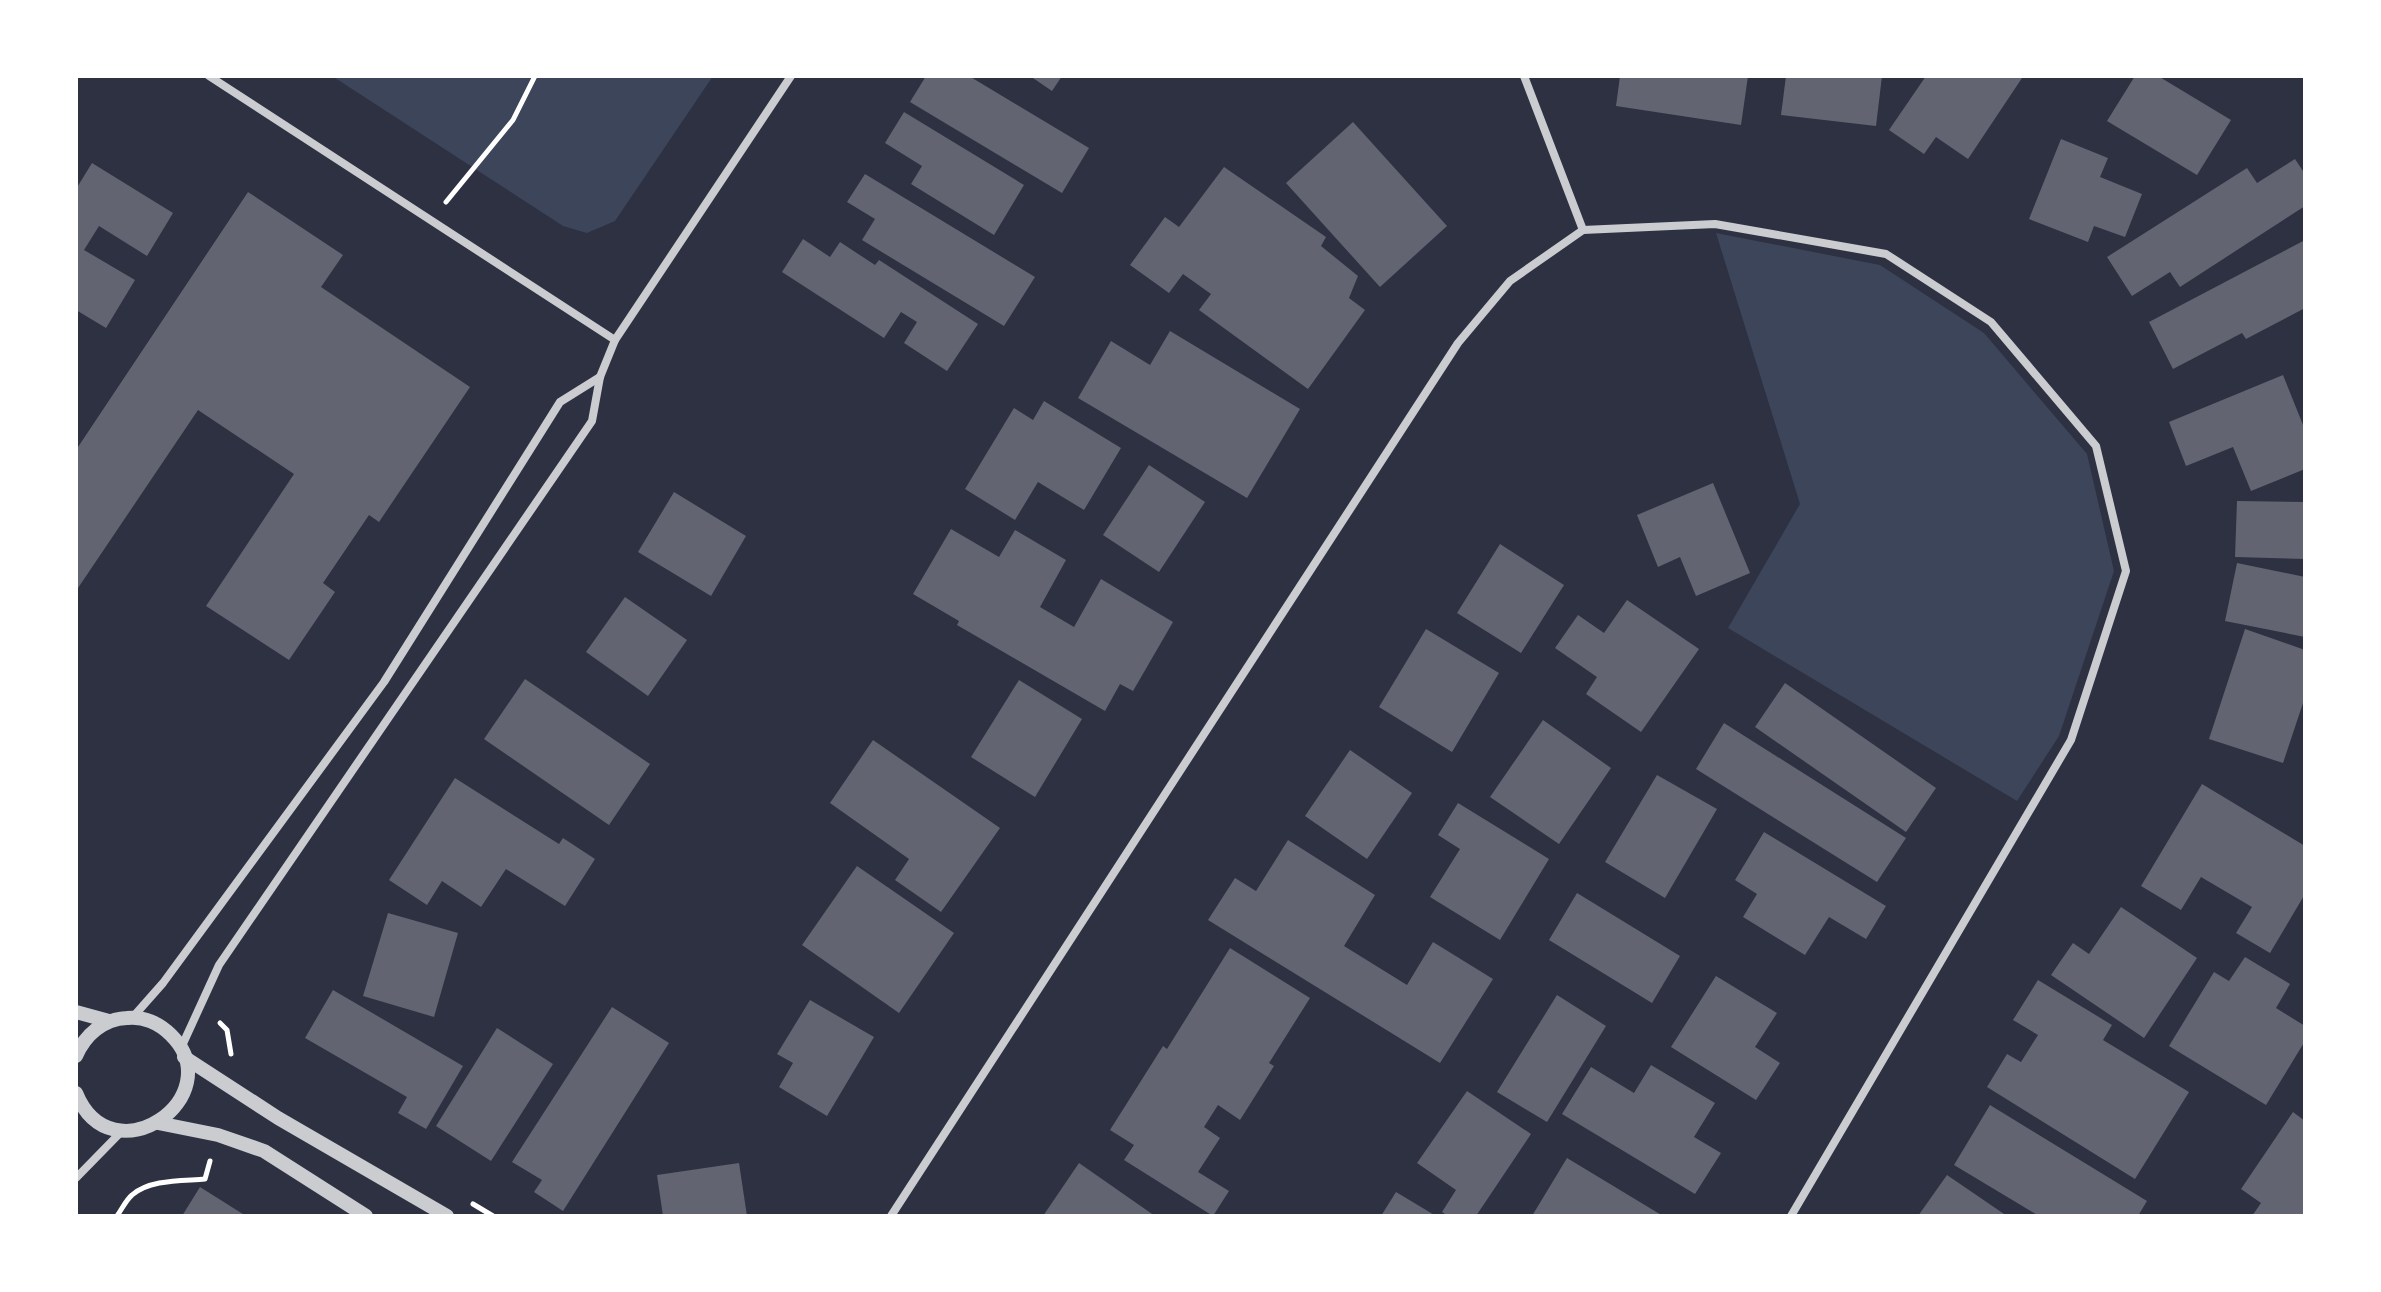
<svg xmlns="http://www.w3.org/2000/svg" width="2381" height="1292" font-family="Overpass,sans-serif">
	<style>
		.green { fill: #3c4559 }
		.building { fill: #626471 }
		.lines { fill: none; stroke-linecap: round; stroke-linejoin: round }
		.path { stroke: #fff; stroke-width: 5 }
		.minor { stroke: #caccd0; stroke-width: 8 }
		.tertiary { stroke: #caccd0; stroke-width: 14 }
	</style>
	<rect width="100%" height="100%" fill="#2d3142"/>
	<g class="green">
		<polygon points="332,76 713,76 615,221 587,233 563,226"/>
		<polygon points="1716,233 1880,265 1984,333 2087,454 2114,571 2059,736 2017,801 1728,628 1800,504"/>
	</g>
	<g class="building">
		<polygon points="926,76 969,76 1089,148 1062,193 910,102"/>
		<polygon points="1030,76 1062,76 1052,91"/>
		<polygon points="1620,76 1748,76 1741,125 1616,106"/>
		<polygon points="1786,76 1882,76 1876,126 1781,115"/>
		<polygon points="1926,76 2020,76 2022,78 1968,159 1936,137 1924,154 1889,130"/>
		<polygon points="2135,76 2158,76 2231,120 2197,175 2107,121"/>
		<polygon points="904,112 1024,185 994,235 911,184 922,166 885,143"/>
		<polygon points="1353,122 1447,226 1380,287 1286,183"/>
		<polygon points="2061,139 2108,158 2100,177 2142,194 2125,237 2094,226 2088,242 2029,219"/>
		<polygon points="2295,159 2305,174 2305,206 2180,287 2170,272 2132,296 2107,257 2247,168 2257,183"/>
		<polygon points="92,163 173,213 147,256 99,226 84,250 135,280 106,328 76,310 76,189"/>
		<polygon points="1224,167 1326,237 1321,246 1358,276 1349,298 1365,310 1308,389 1199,310 1211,294 1183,274 1169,293 1130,265 1165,217 1179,227"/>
		<polygon points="865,174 1035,277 1004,326 862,240 875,219 847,202"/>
		<polygon points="248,192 343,255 321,287 470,387 379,522 369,515 323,583 335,592 289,660 206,606 294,474 198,410 76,591 76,450"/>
		<polygon points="803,239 830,257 840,242 875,265 879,260 978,324 947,371 904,343 917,322 901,312 884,338 782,272"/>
		<polygon points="2305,240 2305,308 2246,339 2242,333 2173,369 2149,322"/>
		<polygon points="1170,331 1300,409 1247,498 1078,398 1111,341 1150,365"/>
		<polygon points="2283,375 2305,430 2305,469 2251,491 2233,447 2186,466 2169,422"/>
		<polygon points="1044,401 1121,448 1084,510 1038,482 1015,520 965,489 1014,408 1033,420"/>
		<polygon points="1149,465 1205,502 1159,572 1103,535"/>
		<polygon points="1713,483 1750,573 1696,596 1680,557 1658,567 1637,515"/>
		<polygon points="674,492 746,536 711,596 638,552"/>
		<polygon points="2237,501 2305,502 2305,559 2235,557"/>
		<polygon points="951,529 999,557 1015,530 1066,560 1040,607 1074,627 1101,579 1173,622 1133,691 1120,684 1105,711 957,625 959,621 913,594"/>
		<polygon points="1500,544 1564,585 1521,653 1457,613"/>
		<polygon points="2237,563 2305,577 2305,637 2225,621"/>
		<polygon points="625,597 687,640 648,696 586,652"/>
		<polygon points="1627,600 1699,649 1641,732 1586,694 1597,677 1555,648 1578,615 1604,633"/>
		<polygon points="1426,629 1499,673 1452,752 1379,707"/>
		<polygon points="2245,629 2305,650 2305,697 2283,763 2209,739"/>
		<polygon points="525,679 650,764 609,825 484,739"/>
		<polygon points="1019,680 1082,719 1035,797 971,757"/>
		<polygon points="1785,683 1936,788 1906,832 1755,727"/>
		<polygon points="1543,720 1611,768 1559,844 1490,797"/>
		<polygon points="1724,723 1906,838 1877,882 1696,769"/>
		<polygon points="873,740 1000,828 941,912 895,880 909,859 830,803"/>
		<polygon points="1350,750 1412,793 1367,859 1305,816"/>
		<polygon points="1657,775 1717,809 1665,898 1605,862"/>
		<polygon points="455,778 559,844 563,838 595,859 565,906 506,869 481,907 442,881 427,905 389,880"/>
		<polygon points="2202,784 2305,846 2305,894 2270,953 2236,933 2252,907 2201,877 2181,910 2141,886"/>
		<polygon points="1458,803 1549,859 1500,940 1430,897 1460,849 1438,835"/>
		<polygon points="1764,832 1886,906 1866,939 1829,917 1805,955 1743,917 1757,894 1735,880"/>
		<polygon points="1288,840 1375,895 1344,946 1407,985 1433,942 1493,979 1440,1063 1208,920 1235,878 1256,891"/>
		<polygon points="857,866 954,933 899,1013 802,945"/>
		<polygon points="1577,893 1680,956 1652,1003 1549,940"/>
		<polygon points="2121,907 2197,958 2144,1038 2051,975 2073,943 2089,954"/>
		<polygon points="388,913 458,933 434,1017 363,996"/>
		<polygon points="1230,948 1310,998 1269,1063 1274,1066 1240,1120 1218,1105 1204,1127 1220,1138 1198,1172 1229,1191 1213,1216 1124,1160 1134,1145 1110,1130 1163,1046 1167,1049"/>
		<polygon points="2245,957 2290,984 2276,1008 2305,1026 2305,1041 2266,1105 2169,1046 2214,972 2229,981"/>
		<polygon points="1716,976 1777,1013 1755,1047 1780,1063 1756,1100 1671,1047"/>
		<polygon points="2038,980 2112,1025 2103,1040 2189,1092 2135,1179 1987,1087 2007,1054 2021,1062 2038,1035 2013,1020"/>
		<polygon points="333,990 463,1066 426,1129 398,1113 407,1097 305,1038"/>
		<polygon points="1557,995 1606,1026 1547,1122 1497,1092"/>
		<polygon points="810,1000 874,1037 827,1116 779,1087 793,1063 777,1054"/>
		<polygon points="612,1007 669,1043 563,1211 534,1192 542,1180 512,1162"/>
		<polygon points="497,1028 553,1064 491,1161 436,1126"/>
		<polygon points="1651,1065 1715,1103 1694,1137 1721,1153 1695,1194 1562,1114 1591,1067 1634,1093"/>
		<polygon points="1467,1091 1531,1134 1476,1216 1448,1216 1442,1212 1456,1190 1417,1163"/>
		<polygon points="1990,1105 2147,1201 2138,1216 2039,1216 1954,1165"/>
		<polygon points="2293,1112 2305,1121 2305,1216 2252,1216 2261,1203 2241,1189"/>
		<polygon points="1567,1158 1663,1216 1532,1216"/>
		<polygon points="739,1163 747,1216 663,1216 657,1175"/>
		<polygon points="1079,1163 1155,1216 1043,1216"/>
		<polygon points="1947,1175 2007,1216 1918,1216"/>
		<polygon points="200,1187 246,1216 182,1216"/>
		<polygon points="1396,1192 1436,1216 1381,1216"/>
	</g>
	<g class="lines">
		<g class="path">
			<polyline points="446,202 513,120 535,76"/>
			<polyline points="220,1023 227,1030 231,1054"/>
			<polyline points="473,1204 493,1216"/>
			<path d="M 117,1216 C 122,1209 126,1200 132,1195 C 150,1179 183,1181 205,1179 L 210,1161"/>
		</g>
		<g class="minor">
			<polyline points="209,76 615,340"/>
			<polyline points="1524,76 1583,230"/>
			<polyline points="133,1017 163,983 384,682 560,402 600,377"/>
			<polyline points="181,1048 219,965 592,421 600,377 615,340 791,76"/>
			<polyline points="76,1178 122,1131"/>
			<polyline points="891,1216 1458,343 1510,281 1583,230 1715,224 1886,254 1991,322 2096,446 2126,571 2071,740 1791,1216"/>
		</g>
		<g class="tertiary">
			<polyline points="76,1012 109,1021"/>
			<path d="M 76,1056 C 85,1035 103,1019 127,1018 C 143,1016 159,1023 171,1035 C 232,1096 112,1181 76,1093"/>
			<polyline points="184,1057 278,1118 447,1216"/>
			<polyline points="158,1123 218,1135 264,1151 366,1216"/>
		</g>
	</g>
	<rect width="2381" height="1292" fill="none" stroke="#ffffff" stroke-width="156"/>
</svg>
